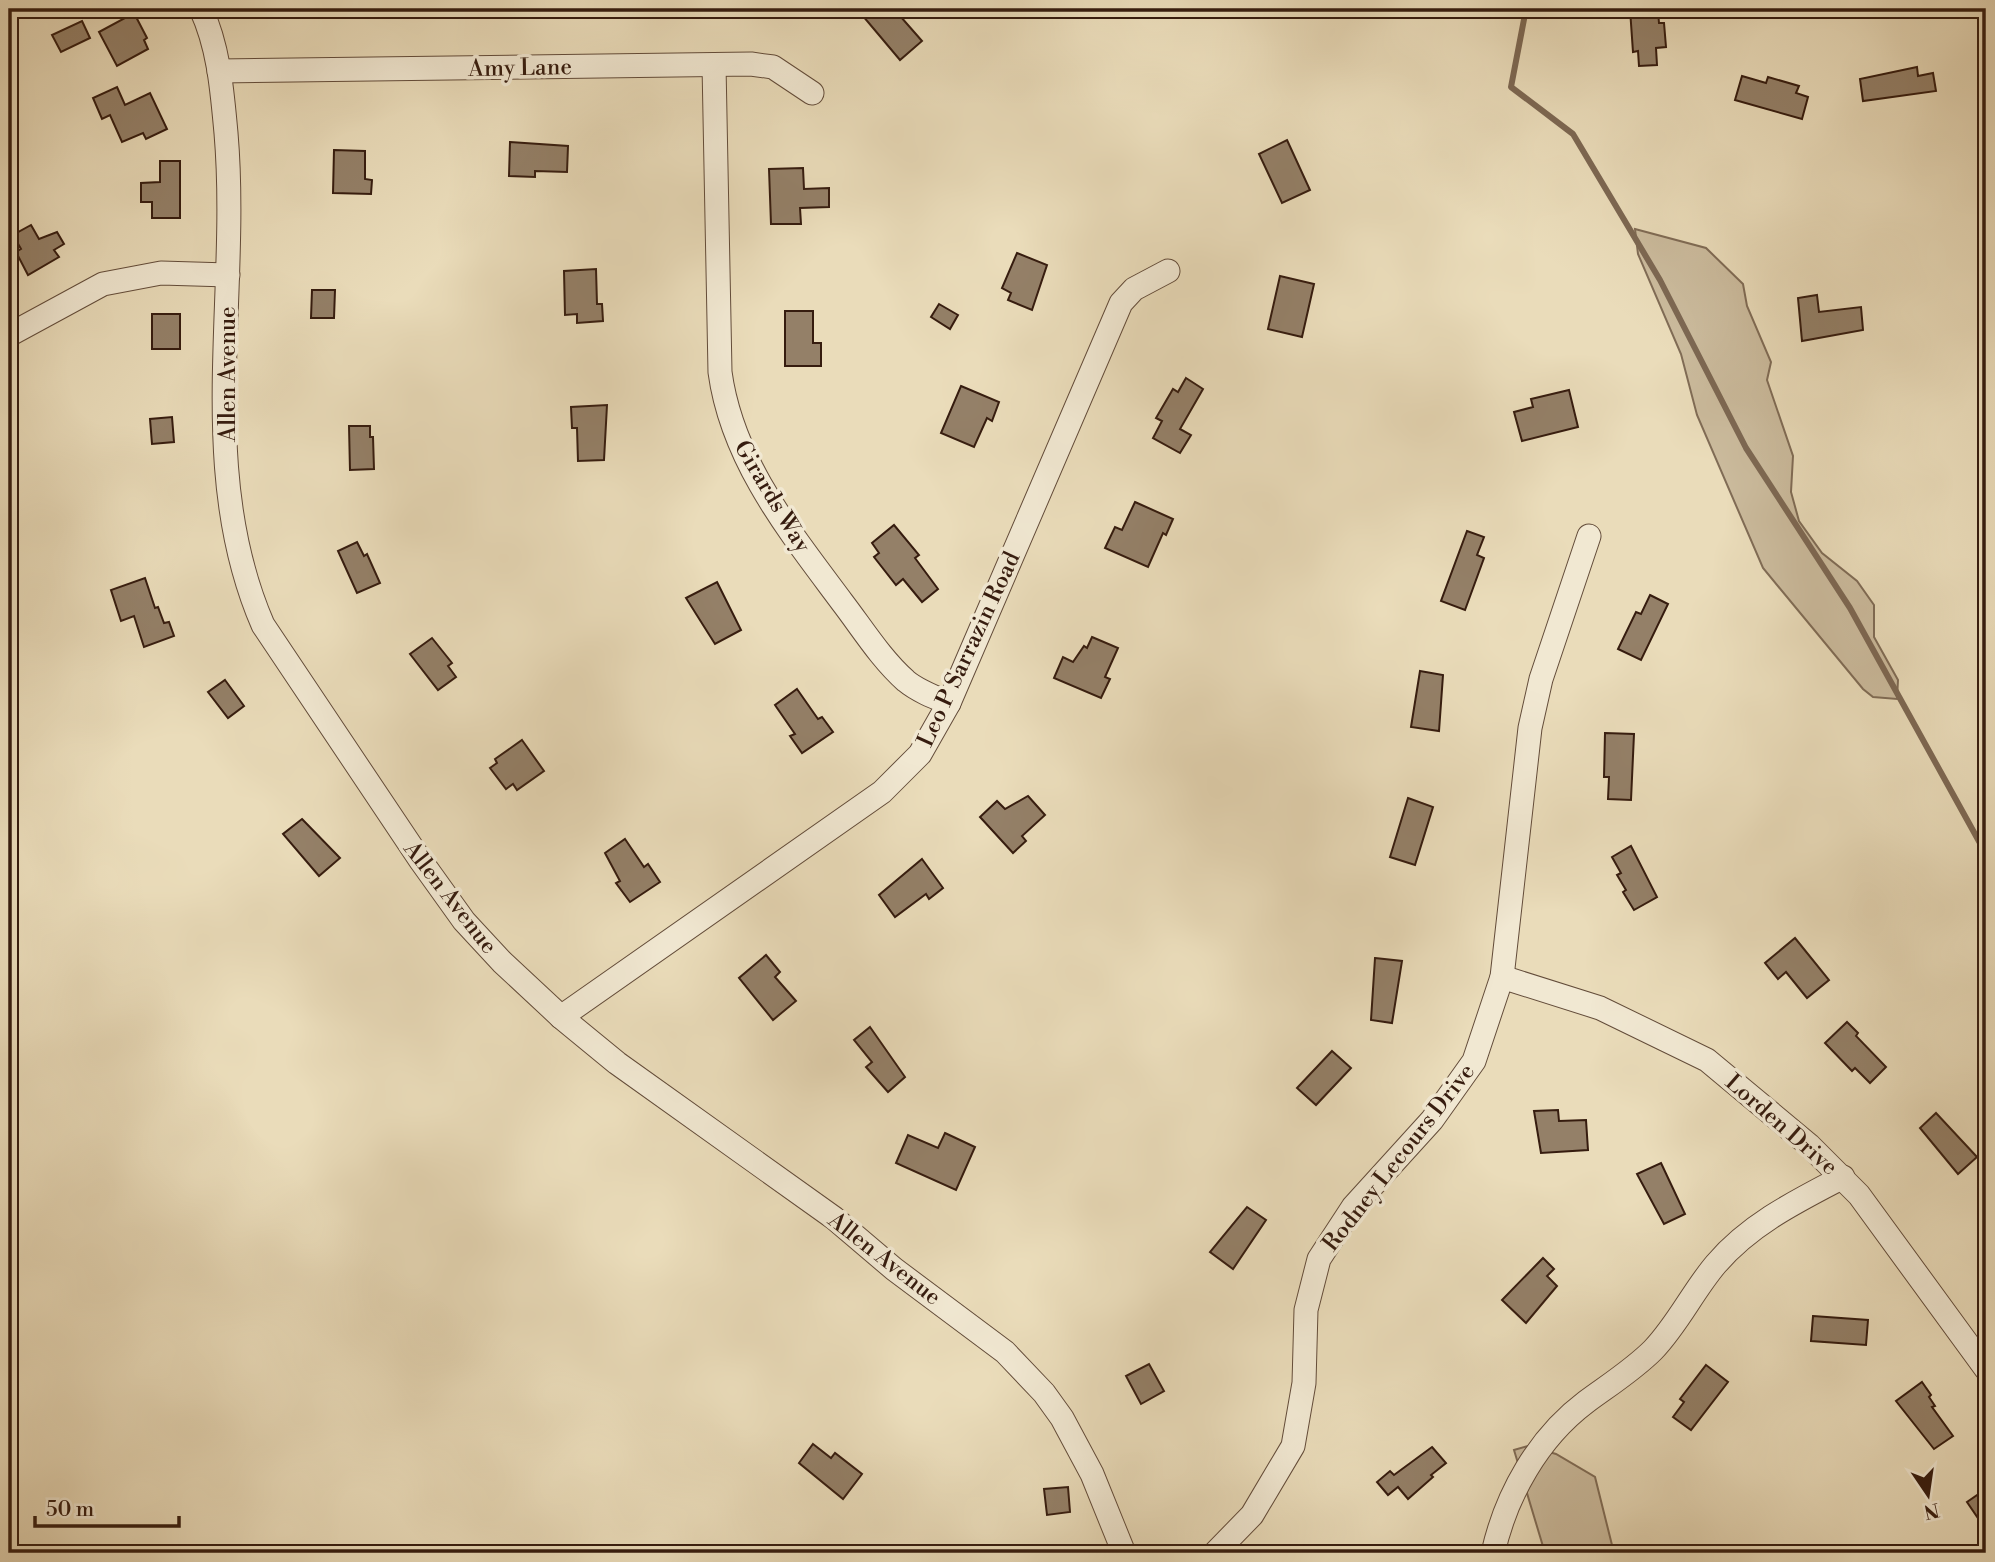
<svg xmlns="http://www.w3.org/2000/svg" width="1995" height="1562" font-family="'Libre Bodoni',serif">
	<style>
		.green { fill: #cbbb9d; stroke: #806c56; stroke-width: 2 }
		.lines { fill: none; stroke-linecap: round; stroke-linejoin: round }
		.stream { stroke: #7d6853; stroke-width: 6 }
		.building { fill: #948068; stroke: #361c0f; stroke-width: 2 }
		.minor-casing { stroke: #634c3a; stroke-width: 25 }
		.minor { stroke: #f1e8d2; stroke-width: 23 }
		.labels { text-anchor: middle; stroke-width: 7; stroke-linejoin: round; paint-order: stroke }
		.street-label { font-size: 23px; fill: #361c0f; stroke: #f1e8d2 }
	</style>
	<rect width="100%" height="100%" fill="#eadcba"/>
	<filter id="stains"><feTurbulence type="fractalNoise" baseFrequency=".00286" numOctaves="4"/><feColorMatrix values="0 0 0 0 .2 0 0 0 0 .09 0 0 0 0 .02 0 0 0 .5 -.17"/></filter>
	<radialGradient id="worn" r=".72"><stop offset=".6" stop-color="#630" stop-opacity="0"/><stop offset="1" stop-color="#630" stop-opacity=".3"/></radialGradient>
	<g class="green">
		<polygon points="1635,229 1706,248 1743,284 1747,306 1771,362 1767,380 1793,456 1791,492 1799,521 1822,553 1857,581 1874,605 1874,637 1898,680 1897,699 1873,697 1863,689 1763,568 1697,415 1681,354 1638,254"/>
		<polygon points="1528,1446 1556,1454 1595,1477 1614,1553 1545,1553 1514,1450"/>
	</g>
	<g class="lines">
		<polyline class="stream" points="1526,9 1511,87 1573,134 1660,280 1746,448 1850,608 1986,854"/>
	</g>
	<g class="building">
		<polygon points="857,9 894,9 922,41 900,60"/>
		<polygon points="1630,9 1655,9 1658,11 1659,23 1664,23 1666,47 1656,48 1657,65 1639,66 1638,51 1633,52"/>
		<polygon points="134,13 147,38 144,40 148,49 117,66 99,32"/>
		<polygon points="82,21 90,38 61,52 52,35"/>
		<polygon points="1917,67 1918,76 1933,73 1936,91 1863,101 1860,79"/>
		<polygon points="1742,76 1766,83 1768,77 1799,86 1796,93 1808,97 1802,119 1735,100"/>
		<polygon points="117,87 125,105 150,93 167,129 146,139 143,133 122,142 110,115 102,119 93,98"/>
		<polygon points="1287,140 1310,190 1282,203 1259,154"/>
		<polygon points="510,142 568,146 567,172 535,171 535,177 509,176"/>
		<polygon points="334,150 365,151 365,179 372,180 371,194 333,193"/>
		<polygon points="160,161 180,161 180,218 152,218 152,202 141,202 141,183 160,182"/>
		<polygon points="803,168 804,189 829,188 829,207 800,208 801,224 771,224 769,169"/>
		<polygon points="31,225 39,239 57,232 64,244 54,250 59,257 28,275 16,252 21,249 13,235"/>
		<polygon points="1017,253 1047,265 1032,310 1008,300 1011,293 1002,288"/>
		<polygon points="596,269 597,304 602,304 603,321 577,323 577,314 565,315 564,271"/>
		<polygon points="1280,276 1314,284 1302,337 1268,329"/>
		<polygon points="312,290 335,290 334,318 311,318"/>
		<polygon points="1817,295 1819,312 1861,307 1863,330 1802,341 1798,298"/>
		<polygon points="939,304 958,315 950,329 931,317"/>
		<polygon points="785,311 813,311 813,343 821,343 821,366 785,366"/>
		<rect x="152" y="314" width="28" height="35"/>
		<polygon points="1186,378 1203,389 1180,429 1191,435 1180,453 1153,438 1162,421 1156,418 1173,389 1178,392"/>
		<polygon points="961,386 999,402 992,421 987,418 974,447 941,433"/>
		<polygon points="1569,390 1578,427 1522,441 1514,412 1533,407 1531,399"/>
		<polygon points="607,405 604,460 578,461 577,428 572,428 571,407"/>
		<polygon points="172,417 174,442 152,444 150,419"/>
		<polygon points="349,426 370,426 370,437 373,437 374,469 350,470"/>
		<polygon points="1135,502 1173,519 1166,535 1163,533 1148,567 1105,548 1115,527 1122,530"/>
		<polygon points="894,525 919,555 915,558 938,589 922,602 903,579 896,585 874,557 879,553 872,543"/>
		<polygon points="1467,531 1484,537 1477,555 1484,558 1465,610 1441,601"/>
		<polygon points="357,542 364,556 367,554 380,583 357,593 338,551"/>
		<polygon points="145,578 155,608 158,607 164,623 169,622 174,636 144,647 134,616 121,621 111,590"/>
		<polygon points="717,582 741,630 715,644 686,598"/>
		<polygon points="1650,595 1668,604 1641,660 1618,649 1636,612 1641,614"/>
		<polygon points="1092,637 1118,648 1105,677 1110,679 1101,698 1054,678 1063,657 1073,662 1084,646 1087,648"/>
		<polygon points="432,638 452,663 448,666 456,677 438,690 410,654"/>
		<polygon points="1420,671 1443,675 1439,731 1411,727"/>
		<polygon points="225,680 244,706 228,718 208,692"/>
		<polygon points="797,689 818,719 822,717 833,732 802,753 790,736 795,734 775,705"/>
		<polygon points="1605,733 1634,734 1631,800 1608,799 1609,777 1604,777"/>
		<polygon points="522,740 544,771 517,790 513,784 506,789 490,768 497,763 495,759"/>
		<polygon points="1028,796 1045,815 1022,836 1026,841 1013,853 980,817 997,801 1005,809"/>
		<polygon points="1408,798 1433,807 1415,865 1390,857"/>
		<polygon points="302,819 340,858 319,876 283,834"/>
		<polygon points="625,839 644,867 648,864 660,882 630,902 616,883 620,881 605,853"/>
		<polygon points="1631,846 1657,897 1634,910 1623,892 1626,890 1617,875 1621,873 1612,857"/>
		<polygon points="922,859 943,888 929,899 926,894 895,917 879,895"/>
		<polygon points="1795,938 1829,980 1807,998 1786,972 1778,979 1765,963"/>
		<polygon points="766,955 780,972 775,977 796,1001 773,1020 739,978"/>
		<polygon points="1375,958 1402,961 1392,1023 1371,1020"/>
		<polygon points="1847,1022 1858,1033 1856,1036 1886,1067 1870,1083 1855,1068 1852,1071 1825,1043"/>
		<polygon points="870,1027 905,1077 888,1092 866,1067 872,1062 854,1040"/>
		<polygon points="1332,1051 1351,1068 1316,1105 1297,1088"/>
		<polygon points="1558,1110 1559,1121 1586,1120 1588,1150 1541,1153 1534,1111"/>
		<polygon points="1936,1113 1977,1157 1958,1174 1920,1128"/>
		<polygon points="945,1133 975,1147 956,1190 896,1163 908,1135 938,1148"/>
		<polygon points="1661,1163 1685,1214 1664,1224 1637,1174"/>
		<polygon points="1247,1207 1266,1220 1233,1269 1210,1252"/>
		<polygon points="1543,1258 1554,1269 1547,1276 1557,1286 1526,1323 1502,1300"/>
		<polygon points="1813,1316 1868,1320 1866,1345 1811,1341"/>
		<polygon points="1149,1364 1164,1391 1141,1404 1126,1376"/>
		<polygon points="1706,1365 1728,1382 1691,1430 1673,1417 1684,1402 1680,1399"/>
		<polygon points="1922,1382 1931,1395 1929,1397 1935,1406 1932,1407 1953,1436 1934,1449 1896,1401"/>
		<polygon points="813,1444 831,1458 835,1453 862,1474 843,1499 799,1463"/>
		<polygon points="1432,1447 1446,1463 1431,1475 1433,1477 1408,1499 1398,1487 1388,1495 1377,1482 1390,1471 1394,1475"/>
		<polygon points="1068,1487 1070,1512 1047,1515 1044,1489"/>
		<polygon points="1986,1489 1986,1530 1967,1502"/>
	</g>
	<g class="lines">
		<defs>
			<g id="minor">
				<path d="M 201,9 C 219,48 222,90 226,133 C 240,297 195,469 263,625 L 421,861 L 464,921 L 502,962 L 561,1017 L 617,1063 L 834,1218 L 894,1269 L 1005,1352 L 1044,1393 L 1062,1418 L 1092,1474 L 1124,1553"/>
				<path d="M 714,65 L 720,372 C 732,461 790,532 842,602 C 862,628 881,659 906,681 C 918,691 934,697 949,703"/>
				<polyline points="219,71 751,64 773,67 812,93"/>
				<polyline points="9,335 103,284 161,273 228,275"/>
				<polyline points="1502,977 1600,1008 1707,1060 1809,1145 1859,1195 1986,1369"/>
				<polyline points="561,1017 882,792 920,754 949,703 1121,303 1134,289 1168,271"/>
				<polyline points="1215,1553 1252,1515 1293,1446 1304,1383 1306,1310 1319,1259 1353,1207 1432,1120 1474,1061 1502,977 1530,728 1541,679 1589,536"/>
				<path d="M 1493,1553 C 1506,1495 1538,1438 1586,1402 C 1609,1385 1633,1370 1653,1350 C 1678,1324 1693,1291 1716,1264 C 1750,1224 1797,1201 1843,1177"/>
			</g>
		</defs>
		<use href="#minor" class="minor-casing"/>
		<use href="#minor" class="minor"/>
	</g>
	<g class="labels">
		<g class="street-label">
			<text transform="translate(520 67) rotate(-1)" y="8">Amy Lane</text>
			<text transform="translate(227 374) rotate(-90)" y="8">Allen Avenue</text>
			<text transform="translate(773 496) rotate(59)" y="8">Girards Way</text>
			<text transform="translate(968 649) rotate(-65)" y="8">Leo P Sarrazin Road</text>
			<text transform="translate(451 897) rotate(52)" y="8">Allen Avenue</text>
			<text transform="translate(1782 1124) rotate(41)" y="8">Lorden Drive</text>
			<text transform="translate(1398 1157) rotate(-52)" y="8">Rodney Lecours Drive</text>
			<text transform="translate(885 1258) rotate(38)" y="8">Allen Avenue</text>
		</g>
	</g>
	<rect width="1995" height="1562" fill="none" stroke="#eadcba" stroke-width="35"/>
	<rect x="10" y="10" width="1974" height="1541" fill="none" stroke="#361c0f" stroke-width="3.5"/>
	<rect x="18" y="18" width="1960" height="1527" fill="none" stroke="#361c0f" stroke-width="2"/>
	<g transform="translate(1928 1495) rotate(167)" stroke="#f1e8d2" stroke-width="5" paint-order="stroke">
	<path d="M0-5L12 26L0 18L-12 26Z" fill="#361c0f"/>
	<text y="-10" font-size="19" font-weight="bold" text-anchor="middle" fill="#361c0f">N</text>
	</g>
	<path d="M35 1516v10h144v-10" fill="none" stroke="#361c0f" stroke-width="3.5"/>
	<text x="46" y="1516" font-size="21" fill="#361c0f" stroke="#f1e8d2" stroke-width="5" paint-order="stroke">50 m</text>
	<rect width="100%" height="100%" filter="url(#stains)"/>
	<rect width="100%" height="100%" fill="url(#worn)"/>
</svg>
